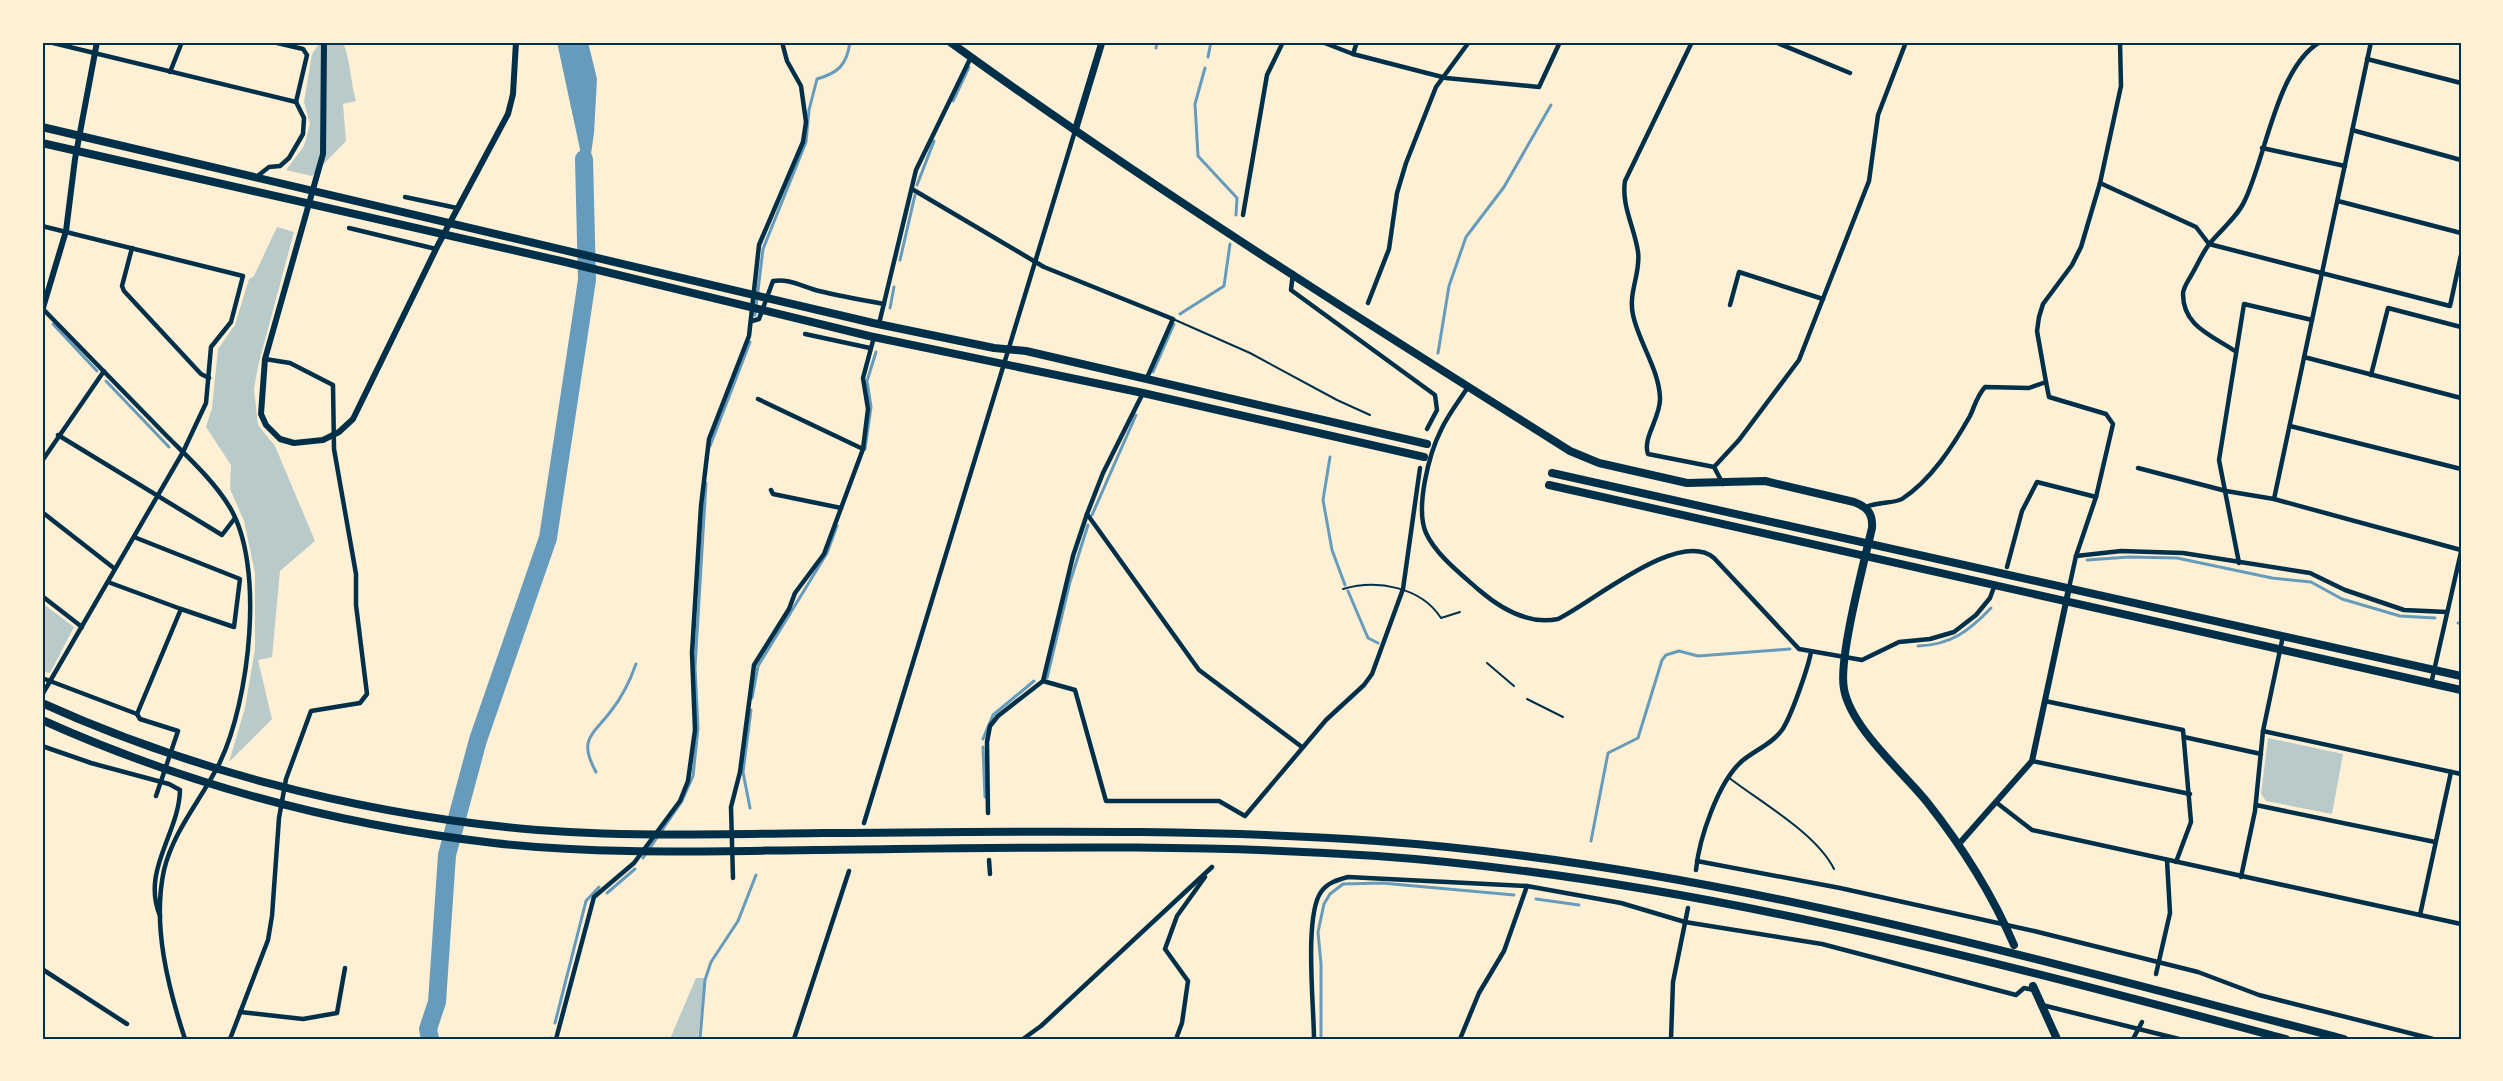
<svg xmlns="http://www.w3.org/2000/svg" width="2503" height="1081" font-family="'Open Sans',sans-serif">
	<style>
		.green { fill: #b9caca }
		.water { fill: #669bbc }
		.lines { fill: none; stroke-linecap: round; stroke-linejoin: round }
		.stream { stroke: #669bbc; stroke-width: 3 }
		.river { stroke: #669bbc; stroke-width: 18 }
		.service { stroke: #003049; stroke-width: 2 }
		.minor { stroke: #003049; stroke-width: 4.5 }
		.tertiary { stroke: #003049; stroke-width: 6 }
		.secondary { stroke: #003049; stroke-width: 7 }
		.primary { stroke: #003049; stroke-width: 8 }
		.trunk { stroke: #003049; stroke-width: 8 }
		.motorway { stroke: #003049; stroke-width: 8 }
		.neatline { fill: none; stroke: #003049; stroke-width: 2 }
	</style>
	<rect width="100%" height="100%" fill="#fdf0d5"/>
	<g class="green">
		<path d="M 320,42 L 343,42 C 351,62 350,81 356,101 L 343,104 L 346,141 L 312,176 L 286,170 L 304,146 L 310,124 L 304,102 L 312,54 Z"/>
		<polygon points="277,227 294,232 258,366 254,389 258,425 275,446 315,541 280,571 272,657 258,660 272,719 229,762 245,708 255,649 255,573 244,521 230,489 231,465 206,427 212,408 218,349 235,325 249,279 254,276"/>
		<polygon points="42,603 74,627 50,673 42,671"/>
		<polygon points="2268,738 2343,754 2332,814 2266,801 2261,794"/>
		<polygon points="696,978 705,978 698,1039 670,1039"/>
	</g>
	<polygon class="water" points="557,42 588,42 597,79 594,133 587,182"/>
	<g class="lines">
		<g class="stream">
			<polyline points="1156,48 1157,42"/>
			<polyline points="1208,57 1211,42"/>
			<polyline points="1205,68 1195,104 1198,156 1237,198 1236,215"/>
			<polyline points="953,101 969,67"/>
			<polyline points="917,185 934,141"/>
			<polyline points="900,260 915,195"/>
			<polyline points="890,308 894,287"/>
			<polyline points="1180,314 1224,286 1230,244"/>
			<path d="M 755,315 L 763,249 L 806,142 L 809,110 L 817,79 C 838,73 847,65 850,42"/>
			<polyline points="53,324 97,371"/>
			<polyline points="1438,353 1449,286 1466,237 1504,187 1551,105"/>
			<polyline points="1153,372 1174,324"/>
			<polyline points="106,381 169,447"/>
			<polyline points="710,446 750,342"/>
			<polyline points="865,449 871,407 867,381 876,352"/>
			<polyline points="1330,457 1323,500 1332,550 1345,585"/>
			<polyline points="1092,515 1136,415"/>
			<polyline points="2087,560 2129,557 2177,558 2272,578 2311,582 2342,599 2400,616 2435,618"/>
			<polyline points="1348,591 1368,638 1378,643"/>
			<polyline points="2458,623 2461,623"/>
			<path d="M 1918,646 C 1951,645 1969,631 1991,608"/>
			<polyline points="1047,678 1070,582 1088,525"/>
			<polyline points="752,698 758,666 827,553 837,526"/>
			<polyline points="983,739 993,715 1034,681"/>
			<polyline points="983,747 985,797"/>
			<path d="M 596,772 C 578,739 592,736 611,711 C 622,697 630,681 636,664"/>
			<polyline points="750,808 743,772 751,710"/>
			<polyline points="1591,841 1608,753 1638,738 1662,660 1666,655 1679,651 1698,656 1790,649"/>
			<polyline points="643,858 682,801 693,776 698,728 695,667 706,483"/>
			<polyline points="607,893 635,869"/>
			<polyline points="1536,899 1579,905"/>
			<polyline points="555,1023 586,901 599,887"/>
			<polyline points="425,1039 428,1029"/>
			<polyline points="551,1039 551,1038"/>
			<polyline points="700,1039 705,980 711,962 738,921 756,875"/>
			<polyline points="1321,1039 1321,964 1318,932 1324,904 1330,894 1343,884 1382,883 1514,895"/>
		</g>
		<polyline class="river" points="430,1039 428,1029 437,1002 447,855 478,740 548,538 587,280 584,159"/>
		<g class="service">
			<polyline points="1173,319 1250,353 1337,400 1370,415"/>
			<path d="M 1343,589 C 1377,579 1421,587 1441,618 L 1460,612"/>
			<polyline points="1487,663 1514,686"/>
			<polyline points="1527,699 1563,717"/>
			<path d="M 1728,777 C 1760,802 1816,833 1834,869"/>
		</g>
		<g class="minor">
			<polyline points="49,42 296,102 304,118 303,134 289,158 280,166 269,167 255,178"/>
			<polyline points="273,42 303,49 307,55 296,102"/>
			<polyline points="1322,42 1353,54 1446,78 1539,87 1560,42"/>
			<path d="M 1692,42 L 1625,181 C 1621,205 1635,229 1638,252 C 1641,273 1628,292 1633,315 C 1639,343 1659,369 1660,398 C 1661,417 1642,438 1648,454 L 1714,467 L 1723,484"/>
			<polyline points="1775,42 1850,73"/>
			<polyline points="1353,54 1357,42"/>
			<polyline points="2367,59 2461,83"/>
			<polyline points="170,72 182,42"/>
			<polyline points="2352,130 2461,160"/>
			<polyline points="2262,148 2345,166"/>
			<polyline points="2100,183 2196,227 2209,244 2450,306 2461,255"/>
			<polyline points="912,189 1044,267 1173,319 1146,380"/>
			<polyline points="405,197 457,208"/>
			<polyline points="2338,201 2461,233"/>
			<polyline points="1243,215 1267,75 1283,42"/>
			<polyline points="42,226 243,276 231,322 211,347 206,403 183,452 42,695"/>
			<polyline points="349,228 436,249"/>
			<polyline points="132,248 122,286 124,291 201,374 209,378"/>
			<polyline points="1293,273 1291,290 1435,395 1437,410 1427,429"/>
			<polyline points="1368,303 1389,249 1397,193 1406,163 1436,87 1469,42"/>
			<polyline points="1730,305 1739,272 1823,299"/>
			<path d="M 43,309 C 82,349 121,389 160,429 C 183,453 212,478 229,506 C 266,565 249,702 220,762 C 202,799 174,829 164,870 C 152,925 168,987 185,1039"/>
			<path d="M 752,321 L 759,319 L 773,281 C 789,278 803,287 819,291 C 840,296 862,300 884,304"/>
			<polyline points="879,324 916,170 971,57"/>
			<polyline points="805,334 870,348"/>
			<path d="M 2235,351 C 2211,335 2183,326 2183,294 C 2183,287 2189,280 2192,274 C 2198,264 2203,251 2211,242 C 2222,229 2238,216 2245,200 C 2266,156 2277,67 2320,42"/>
			<polyline points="2304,357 2461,398"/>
			<polyline points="2371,375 2388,308 2461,327"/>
			<path d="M 1468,387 C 1459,401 1448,415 1441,430 C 1429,454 1415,508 1426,533 C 1436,555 1461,574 1479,590 C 1500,608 1529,625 1558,619 C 1592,603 1679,528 1714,558 L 1799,649 L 1862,660 L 1899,642 L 1930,639 L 1954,632 L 1976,615 L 1990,598 L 1994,587"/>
			<polyline points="758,399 863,449"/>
			<polyline points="2290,426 2461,469"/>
			<polyline points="58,435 222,535 235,518"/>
			<polyline points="42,461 104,371"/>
			<polyline points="1714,467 1739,440 1799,360 1869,181 1878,115 1906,42"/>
			<polyline points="2138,468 2226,491 2274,499 2461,550"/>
			<polyline points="771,490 773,494 841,508"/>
			<polyline points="2274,499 2371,42"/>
			<path d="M 1866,507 C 1878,502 1896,503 1902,499 C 1931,480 1953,446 1970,416 C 1975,405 1977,396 1985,387 L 2029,388 L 2046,382 L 2037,331 L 2039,317 L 2043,304 L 2072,265 L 2081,247 L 2100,183 L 2121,86 L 2120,42"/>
			<polyline points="42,512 115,569"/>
			<polyline points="1087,514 1199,670 1302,747"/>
			<polyline points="134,537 240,579 234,627 181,609"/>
			<polyline points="2076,556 2096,497"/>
			<polyline points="2239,563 2219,460 2244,304 2312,320"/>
			<polyline points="2007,567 2022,511 2037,482 2096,497 2113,424 2106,414 2049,397 2046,382"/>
			<polyline points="2069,588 2076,556 2121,551 2183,553 2310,573 2345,590 2404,610 2447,612"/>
			<polyline points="42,596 82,627"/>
			<polyline points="42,678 137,714 181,609 108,582"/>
			<polyline points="1043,681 1075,690 1106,801 1219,801 1245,816 1326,720 1364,685 1372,674 1403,589 1420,468"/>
			<polyline points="2431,684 2461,552"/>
			<polyline points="2045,701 2183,730 2191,822 2176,862"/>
			<polyline points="137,714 140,719 178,731 156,796"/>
			<polyline points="2263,731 2461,774"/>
			<polyline points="2184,737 2261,754"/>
			<path d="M 42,746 L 91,763 L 169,784 L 180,790 C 179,834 141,870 160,916"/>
			<polyline points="2032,761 2190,794"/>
			<polyline points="1997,803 2032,830 2461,924"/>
			<polyline points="2256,805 2435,842"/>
			<polyline points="988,813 987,742 990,726 998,716 1043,681 1073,556 1087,514 1103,473 1143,393"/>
			<polyline points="864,823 1075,131"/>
			<polyline points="989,860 990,874"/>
			<polyline points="1697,861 1840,888 2034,931 2198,972 2259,995 2433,1039"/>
			<path d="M 1696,870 C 1699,839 1718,782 1742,761 C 1755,750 1772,744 1782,730 C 1791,717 1808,668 1811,652"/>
			<polyline points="2241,877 2255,811 2263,731 2283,636"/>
			<polyline points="733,878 731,807 740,772 754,665 789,609 795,593 824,554 863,449 868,409 863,378 874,337"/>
			<polyline points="2420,915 2451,772"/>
			<polyline points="42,969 127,1024"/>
			<polyline points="2156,974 2170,913 2167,860"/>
			<polyline points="2042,1005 2179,1039"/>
			<polyline points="240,1012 303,1019 337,1013 345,968"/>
			<polyline points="230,1039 268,940 272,916 279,818 286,779 311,711 360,703 367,694 356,605 356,574 334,449 333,385 290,363 265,359"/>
			<polyline points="556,1039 594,897 634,863 680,801 688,781 695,730 692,653 701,506 709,439 749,336 759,245 803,142 806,122 801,86 787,61 782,42"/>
			<polyline points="794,1039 849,871"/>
			<polyline points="1023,1039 1041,1026 1212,867"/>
			<polyline points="1176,1039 1182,1023 1188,981 1165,949 1177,916 1205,877"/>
			<path d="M 1314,1039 C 1314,1007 1304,916 1321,892 C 1327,883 1337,880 1348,877 L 1527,886 L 1621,903 L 1685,922 L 1822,944 L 2016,995 L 2024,988 L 2034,990"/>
			<polyline points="1460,1039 1479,993 1504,951 1527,886"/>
			<polyline points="1671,1039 1673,982 1688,908"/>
			<polyline points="2133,1039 2142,1022"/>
		</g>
		<g class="tertiary">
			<polyline points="324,42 323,154 265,359 261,414 266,425 280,439 294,443 323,440 339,432 353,419 438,245 508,114 513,94 516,42"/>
			<polyline points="42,311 66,231 75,159 97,42"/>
			<polyline points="1958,845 2032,761 2069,588"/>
		</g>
		<polyline class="secondary" points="1075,131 1102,42"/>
		<g class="primary">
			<polyline points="42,127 873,323 994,348 1026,351 1427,444"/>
			<polyline points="42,143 561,261 869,336 1143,393 1424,457"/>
			<polyline points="1552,473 2461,676"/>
			<polyline points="1549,485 2461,690"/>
		</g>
		<g class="trunk">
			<path d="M 950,42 C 1150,187 1360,319 1570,451 L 1599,463 L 1687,483 L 1765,481 L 1854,502 C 1867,507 1873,513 1872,528 C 1864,563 1838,659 1844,689 C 1851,728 1902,771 1927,802 C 1961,845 1992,894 2014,945"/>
			<polyline points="2033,986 2057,1039"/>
		</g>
		<g class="motorway">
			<path d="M 42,703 C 185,768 350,811 506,827 C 611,838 718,834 824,833 C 1008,832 1192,828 1377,841 C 1706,864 2025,957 2344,1039"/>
			<path d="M 42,720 C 184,784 339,825 494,843 C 600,855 709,851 815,850 C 1002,848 1190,843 1377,856 C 1686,878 1988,960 2286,1039"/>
		</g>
	</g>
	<rect width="2503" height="1081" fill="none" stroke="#fdf0d5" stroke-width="87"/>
	<rect x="44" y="44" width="2416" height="994" class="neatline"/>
</svg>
